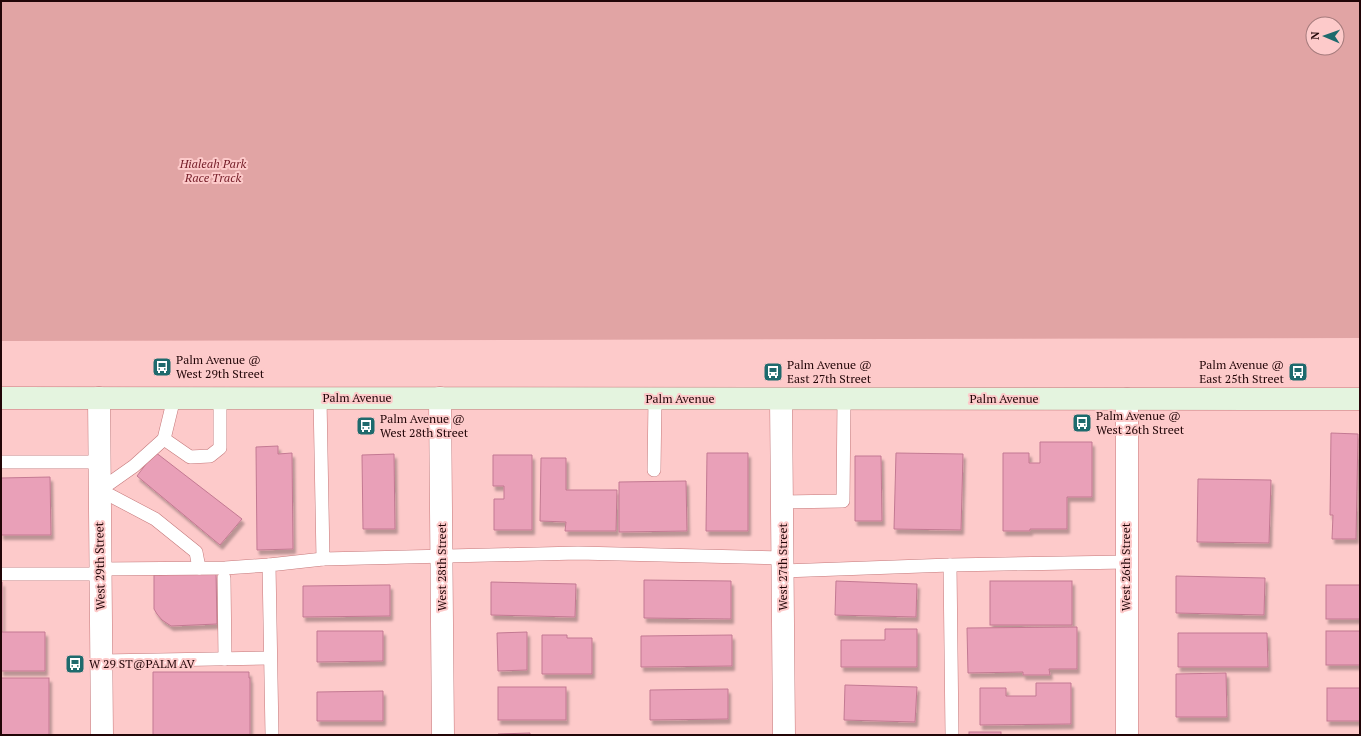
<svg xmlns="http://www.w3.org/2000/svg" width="1361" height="736" font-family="'PT Serif',serif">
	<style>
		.green { fill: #e1a4a4; fill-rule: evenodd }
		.building { fill: #e9a0b8; stroke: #c37992; filter: url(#shadow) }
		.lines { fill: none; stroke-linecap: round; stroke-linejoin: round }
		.service-casing { stroke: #c5787a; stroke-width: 14 }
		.minor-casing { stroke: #c5787a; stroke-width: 23 }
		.tertiary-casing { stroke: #c5787a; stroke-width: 23 }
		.secondary-casing { stroke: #c5787a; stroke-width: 23 }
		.service { stroke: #fff; stroke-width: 13 }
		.minor { stroke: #fff; stroke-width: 22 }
		.tertiary { stroke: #fff; stroke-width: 22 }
		.secondary { stroke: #e4f4df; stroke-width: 22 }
		.labels { text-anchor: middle; stroke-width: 4; stroke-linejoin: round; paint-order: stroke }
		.park-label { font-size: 12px; font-style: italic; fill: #741c27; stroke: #fdcaca }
		.poi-label { font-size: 12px; fill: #210507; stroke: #fdcaca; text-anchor: start }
		.street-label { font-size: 12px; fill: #210507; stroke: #fdcaca }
	</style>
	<defs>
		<filter id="shadow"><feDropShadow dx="2.5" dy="4.5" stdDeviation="1" flood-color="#0004"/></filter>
	</defs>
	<rect width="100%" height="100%" fill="#fdcaca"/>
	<path class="green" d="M 1,1 L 1360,1 L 1360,338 L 1,341 ZM 1313,24 L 1337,24 L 1337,48 L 1313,48 Z"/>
	<g class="building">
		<polygon points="1331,433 1358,434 1356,539 1332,539 1333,515 1330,515"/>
		<polygon points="1040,442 1092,442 1092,497 1067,497 1067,529 1030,529 1030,531 1003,531 1003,453 1029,453 1029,463 1040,463"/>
		<polygon points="278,446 278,454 292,453 293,549 257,550 256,447"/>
		<polygon points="155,452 242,519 220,545 137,476"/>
		<polygon points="707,453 748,453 748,531 706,531"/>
		<polygon points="896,453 963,454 961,530 894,529"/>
		<polygon points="394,454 395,529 363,529 362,455"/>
		<polygon points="493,455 532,455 532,530 494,530 494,499 504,499 504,486 493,486"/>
		<polygon points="855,456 881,456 882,521 855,521"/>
		<polygon points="541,458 566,458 566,490 617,490 616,531 565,531 566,522 540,521"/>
		<polygon points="50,477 51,535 1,535 1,478"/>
		<polygon points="1198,479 1271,480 1269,543 1197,542"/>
		<polygon points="686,481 687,531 619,532 619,482"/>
		<polygon points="216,573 217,624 171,626 162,620 157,614 154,609 154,575"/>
		<polygon points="1176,576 1265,578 1264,615 1176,613"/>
		<polygon points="644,580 731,581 731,619 644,618"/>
		<polygon points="836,581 917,584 916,617 835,615"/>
		<rect x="990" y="581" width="82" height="44"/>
		<polygon points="1,582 2,582 2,632 45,632 45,671 1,671"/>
		<polygon points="491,582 576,584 575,617 491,615"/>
		<polygon points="390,585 390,616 303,617 303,586"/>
		<rect x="1326" y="585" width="34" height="34"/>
		<polygon points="1077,627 1077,669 1049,669 1050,675 1023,675 1023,672 968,673 967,628"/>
		<polygon points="885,629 917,629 917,667 841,667 841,640 885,640"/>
		<polygon points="317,631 383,631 383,661 317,662"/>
		<rect x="1326" y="631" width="34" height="34"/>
		<polygon points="527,632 527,670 498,671 497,633"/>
		<polygon points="1178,633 1267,633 1268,667 1178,667"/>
		<polygon points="542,635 567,635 567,638 592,638 592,674 542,674"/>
		<polygon points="732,635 732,666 641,667 641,636"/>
		<polygon points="153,672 249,672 249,678 250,678 250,735 153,735"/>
		<polygon points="1226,673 1227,717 1176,717 1176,674"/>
		<rect x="1" y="678" width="48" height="57"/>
		<polygon points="1036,683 1071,683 1071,724 980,725 980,688 1006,688 1006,696 1036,696"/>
		<polygon points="845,685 917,687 915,722 844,720"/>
		<rect x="498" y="687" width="68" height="33"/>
		<rect x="1327" y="688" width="33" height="33"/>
		<polygon points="728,689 728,719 650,720 650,690"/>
		<polygon points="383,691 383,721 317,721 317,692"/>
		<rect x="969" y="732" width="32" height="3"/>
		<polygon points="530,733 530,735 498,735 498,734"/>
	</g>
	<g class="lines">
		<defs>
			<g id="service">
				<polyline points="174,398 164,439 134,466 100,490 155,519 196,552 199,568"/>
				<polyline points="320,398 323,559 578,553 783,558"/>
				<polyline points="164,439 190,457 210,456 220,448 220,398"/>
				<polyline points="1,462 99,462"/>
				<polyline points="654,470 655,399"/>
				<polyline points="782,502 843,501 844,399"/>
				<polyline points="950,565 952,735"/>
				<polyline points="100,569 225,568 269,565"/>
				<polyline points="783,571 950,565 1126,562"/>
				<polyline points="1,574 100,574"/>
				<polyline points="224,578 225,659"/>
				<polyline points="102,661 270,658"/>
				<polyline points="272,735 269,565 323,559"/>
			</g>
			<g id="minor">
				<polyline points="440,398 443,735"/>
				<polyline points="781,399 784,735"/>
				<polyline points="1127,399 1127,735"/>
			</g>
			<polyline id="tertiary" points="99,398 102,735"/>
			<polyline id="secondary" points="1,398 1360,399"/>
		</defs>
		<use href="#service" class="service-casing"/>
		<use href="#minor" class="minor-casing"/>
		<use href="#tertiary" class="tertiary-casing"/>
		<use href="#secondary" class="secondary-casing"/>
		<use href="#service" class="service"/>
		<use href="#minor" class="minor"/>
		<use href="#tertiary" class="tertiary"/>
		<use href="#secondary" class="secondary"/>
	</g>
	<defs>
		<symbol id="bus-square" viewBox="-11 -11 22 22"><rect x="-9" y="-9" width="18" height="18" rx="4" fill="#1e6a6d" stroke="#fdcaca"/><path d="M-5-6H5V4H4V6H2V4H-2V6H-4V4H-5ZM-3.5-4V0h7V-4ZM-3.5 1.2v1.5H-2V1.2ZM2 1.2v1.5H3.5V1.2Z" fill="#fff"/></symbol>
	</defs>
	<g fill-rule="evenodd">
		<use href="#bus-square" x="151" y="356" width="22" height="22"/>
		<use href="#bus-square" x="762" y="361" width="22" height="22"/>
		<use href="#bus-square" x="1287" y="361" width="22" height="22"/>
		<use href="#bus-square" x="1071" y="412" width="22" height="22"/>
		<use href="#bus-square" x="355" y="415" width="22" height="22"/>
		<use href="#bus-square" x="64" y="653" width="22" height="22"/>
	</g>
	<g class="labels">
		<g class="park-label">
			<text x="213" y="168">Hialeah Park<tspan x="213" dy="14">Race Track</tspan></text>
		</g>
		<g class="poi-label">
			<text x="176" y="364">Palm Avenue @<tspan x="176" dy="14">West 29th Street</tspan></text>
			<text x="787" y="369">Palm Avenue @<tspan x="787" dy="14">East 27th Street</tspan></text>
			<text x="1284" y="369" text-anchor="end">Palm Avenue @<tspan x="1284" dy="14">East 25th Street</tspan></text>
			<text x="1096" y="420">Palm Avenue @<tspan x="1096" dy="14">West 26th Street</tspan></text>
			<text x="380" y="423">Palm Avenue @<tspan x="380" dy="14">West 28th Street</tspan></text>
			<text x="89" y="668">W 29 ST@PALM AV</text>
		</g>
		<g class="street-label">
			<text x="357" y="402">Palm Avenue</text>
			<text x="680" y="403">Palm Avenue</text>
			<text x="1004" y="403">Palm Avenue</text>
			<text transform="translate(100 566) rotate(-91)" y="4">West 29th Street</text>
			<text transform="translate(442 567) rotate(-90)" y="4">West 28th Street</text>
			<text transform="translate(783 567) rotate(-90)" y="4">West 27th Street</text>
			<text transform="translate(1126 567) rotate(-90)" y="4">West 26th Street</text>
		</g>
	</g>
	<rect width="1361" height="736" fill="none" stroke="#210507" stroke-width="4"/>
	<g transform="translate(1325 36) rotate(272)"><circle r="19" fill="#fdcaca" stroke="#a57b7c"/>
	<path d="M0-3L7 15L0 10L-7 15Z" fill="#1e6a6d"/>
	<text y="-6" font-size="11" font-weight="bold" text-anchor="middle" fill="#210507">N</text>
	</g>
</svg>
